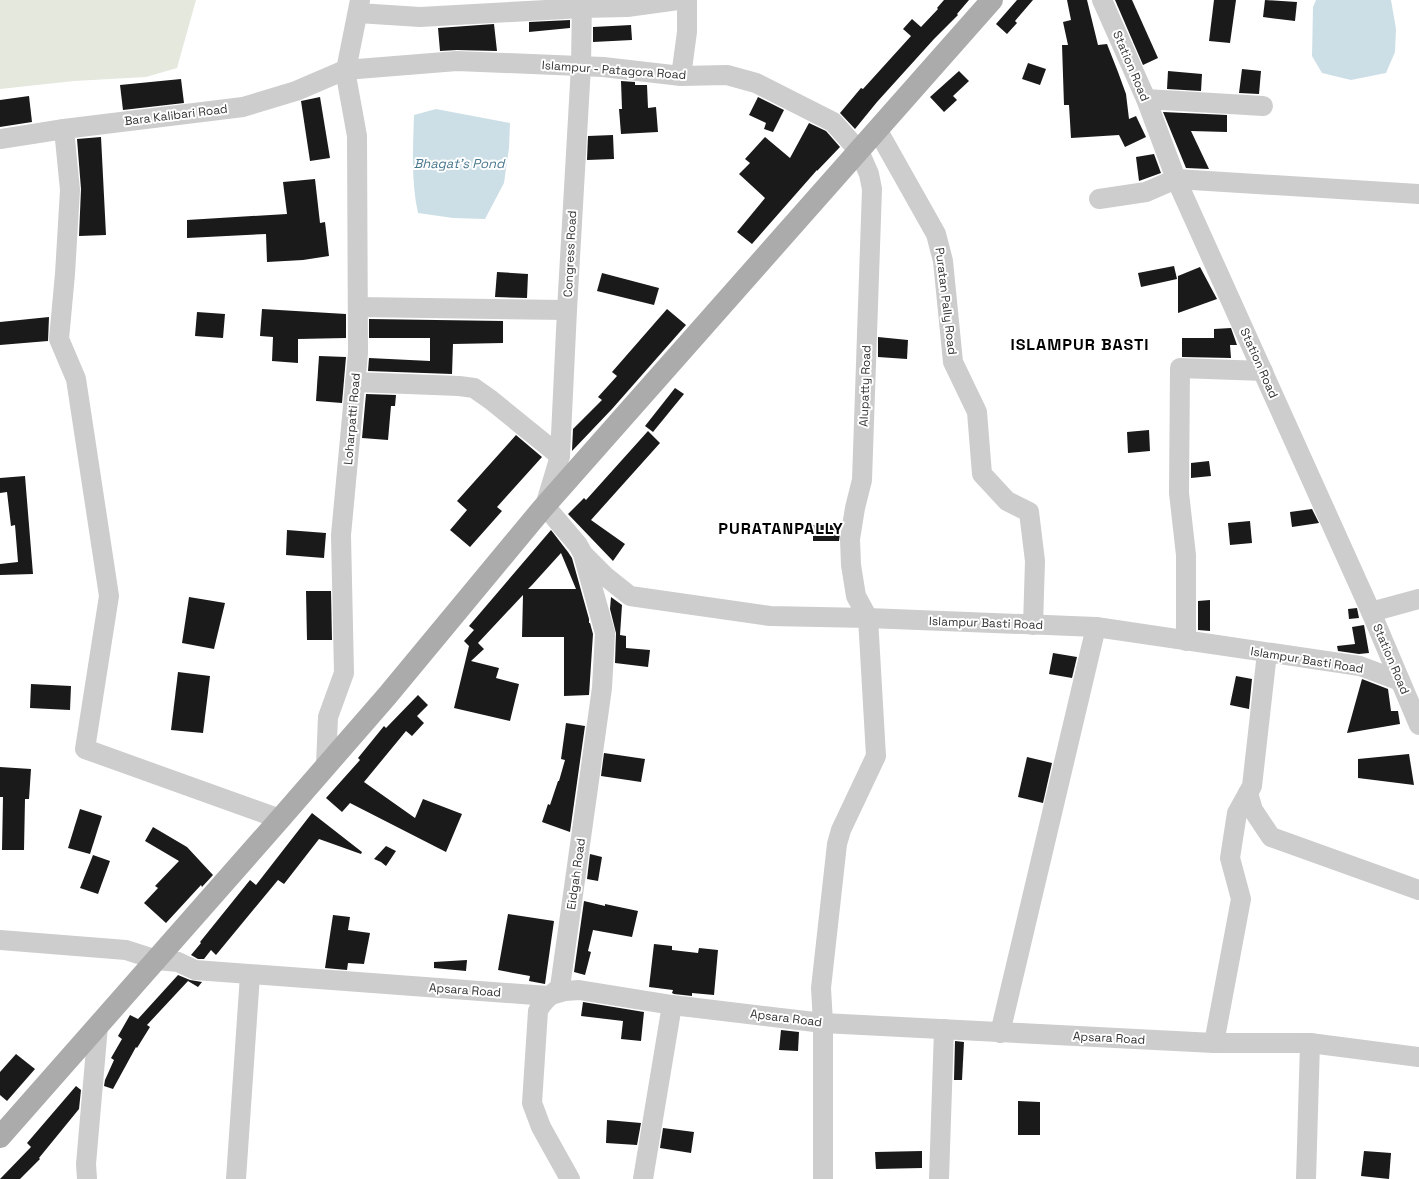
<svg xmlns="http://www.w3.org/2000/svg" width="1419" height="1179" viewBox="0 0 1419 1179" font-family="'Space Grotesk',sans-serif">
<style>
.green{fill:#e4e8dd}
.water{fill:#cddfe6}
.building{fill:#1a1a1a;fill-rule:evenodd}
.lines{fill:none;stroke-linecap:round;stroke-linejoin:round}
.minor{stroke:#cdcdcd;stroke-width:20}
.major{stroke:#ababab;stroke-width:22}
.labels{text-anchor:middle;dominant-baseline:central;stroke-width:4;stroke-linejoin:round;paint-order:stroke}
.street-label{font-size:12px;fill:#333;stroke:#fff}
.water-label{font-size:13px;font-style:italic;fill:#49788d;stroke:#fff}
.district-label{font-size:16px;font-weight:bold;letter-spacing:1px;fill:#000;stroke:#fff}
</style>
<rect width="100%" height="100%" fill="#fff"/>
<polygon class="green" points="0,0 196,0 177,68 146,77 74,81 0,89"/>
<g class="water">
<polygon points="1316,0 1391,0 1396,29 1395,52 1386,73 1351,80 1322,73 1312,56 1313,7"/>
<path d="M436,109L510,123L509,148L504,183L485,219L453,218L418,213C411,181 413,148 414,115Z"/>
</g>
<g class="building">
<polygon points="944,0 969,0 957,14 958,15 934,39 877,102 855,129 840,113 861,88 863,89 911,36 903,29 912,19 921,27 938,9 937,8"/>
<polygon points="1017,0 1033,0 1015,21 1017,23 1007,34 996,24"/>
<polygon points="1067,0 1087,0 1098,45 1107,44 1118,72 1126,94 1129,119 1136,116 1146,137 1125,147 1119,135 1071,138 1069,105 1064,105 1062,45 1068,45 1063,22 1071,20"/>
<polygon points="1115,0 1132,0 1158,58 1143,65"/>
<polygon points="1214,0 1236,0 1230,43 1209,41"/>
<polygon points="1265,0 1297,2 1295,21 1263,17"/>
<polygon points="570,20 570,28 529,32 529,22"/>
<polygon points="494,24 497,51 457,50 440,51 438,28"/>
<polygon points="631,25 632,40 593,42 593,27"/>
<polygon points="1028,63 1046,69 1040,85 1022,79"/>
<polygon points="1242,69 1261,71 1259,94 1239,93"/>
<polygon points="959,71 969,81 953,96 957,100 944,112 930,97"/>
<polygon points="1168,71 1202,74 1201,91 1167,89"/>
<polygon points="181,79 184,103 123,110 120,85"/>
<polygon points="621,81 635,82 635,85 647,85 648,108 656,107 658,132 621,134 619,109 622,109"/>
<polygon points="29,96 32,122 0,127 0,100"/>
<polygon points="320,97 330,158 310,161 301,101"/>
<polygon points="758,97 784,110 773,132 764,129 766,123 749,115"/>
<polygon points="1163,112 1227,115 1227,132 1191,131 1209,169 1186,168"/>
<polygon points="809,123 826,131 840,147 817,171 817,170 752,244 737,232 765,198 739,174 750,163 745,159 765,137 790,158"/>
<polygon points="613,135 614,159 587,160 588,136"/>
<polygon points="101,137 106,235 79,236 81,189 77,139"/>
<polygon points="1154,154 1161,173 1139,181 1136,157"/>
<polygon points="315,179 320,223 325,222 329,256 303,260 267,262 266,234 187,238 187,220 287,214 283,182"/>
<polygon points="1174,266 1177,279 1141,287 1138,273"/>
<polygon points="1200,267 1217,299 1178,313 1178,276"/>
<polygon points="497,272 528,274 527,298 495,297"/>
<polygon points="602,273 659,288 654,305 597,291"/>
<polygon points="262,309 346,314 346,338 298,339 298,363 272,361 273,337 260,336"/>
<polygon points="667,309 686,325 612,409 572,451 573,429 602,400 598,397 617,376 612,372"/>
<polygon points="197,312 225,314 223,338 195,336"/>
<polygon points="49,317 48,341 0,345 0,322"/>
<polygon points="369,319 503,321 503,343 453,344 452,374 368,371 369,358 430,361 430,338 369,338"/>
<polygon points="1231,328 1237,345 1230,345 1231,358 1182,357 1182,338 1214,338 1214,329"/>
<polygon points="878,337 908,340 907,359 878,357"/>
<polygon points="319,356 346,357 342,403 316,401"/>
<polygon points="675,388 684,394 653,432 645,426"/>
<polygon points="366,394 396,395 395,406 391,406 388,440 362,438"/>
<polygon points="1149,430 1150,451 1128,453 1127,432"/>
<polygon points="648,431 660,443 591,520 625,544 613,561 568,514 584,498 586,500"/>
<polygon points="516,435 542,457 497,507 502,511 470,547 450,530 467,510 457,501"/>
<polygon points="1209,461 1211,476 1191,478 1191,463"/>
<polygon points="25,476 33,574 0,575 0,564 18,562 15,525 11,526 7,492 0,493 0,478"/>
<polygon points="1312,509 1319,523 1292,527 1290,512"/>
<polygon points="1250,521 1252,543 1230,545 1228,523"/>
<polygon points="813,525 841,525 839,541 813,541"/>
<polygon points="287,530 326,533 324,558 286,555"/>
<path d="M551,530L568,552L572,558L589,619V623H590L593,634L589,695L564,696V637H522L523,595L478,643L484,649L471,661L499,668L496,678L519,684L510,721L454,708L469,646L464,641L474,630L469,626ZM561,553L576,589H528L532,585Z"/>
<polygon points="306,591 331,591 332,640 307,640"/>
<polygon points="189,597 225,603 214,649 182,643"/>
<polygon points="611,597 622,605 620,635 626,636 626,648 650,650 648,667 615,663 616,633 610,609"/>
<polygon points="1210,600 1210,631 1198,630 1198,601"/>
<polygon points="1357,608 1359,618 1349,619 1348,609"/>
<polygon points="1364,625 1369,653 1359,654 1338,651 1337,646 1355,644 1352,627"/>
<polygon points="1053,653 1077,657 1072,678 1049,674"/>
<polygon points="178,672 210,676 203,733 171,730"/>
<polygon points="1236,676 1252,679 1249,709 1230,705"/>
<polygon points="1362,679 1388,689 1391,711 1398,711 1400,724 1347,733"/>
<polygon points="31,684 71,686 70,710 30,708"/>
<polygon points="418,695 428,705 417,716 424,723 412,736 406,731 364,782 415,818 423,799 462,814 446,852 350,803 342,812 326,798 360,760 358,758 384,726 386,728"/>
<polygon points="566,723 585,726 570,832 542,822 548,804 550,805 558,781 559,781 565,760 561,759"/>
<polygon points="604,753 645,759 641,782 601,776"/>
<polygon points="1409,754 1414,785 1358,778 1358,759"/>
<polygon points="1027,757 1052,763 1043,803 1018,797"/>
<polygon points="0,767 31,769 29,799 25,799 24,850 2,850 3,797 0,797"/>
<polygon points="80,809 102,816 90,854 68,848"/>
<polygon points="312,813 362,852 361,854 319,839 284,884 278,880 216,955 211,950 204,959 198,959 191,955 201,943 200,942 250,880 256,885"/>
<polygon points="153,827 187,847 213,875 202,887 201,885 166,923 144,903 158,888 155,886 179,861 145,841"/>
<polygon points="386,846 396,851 386,866 381,862 374,859"/>
<polygon points="590,854 602,857 598,881 587,879"/>
<polygon points="93,855 110,861 98,894 80,888"/>
<polygon points="584,901 605,906 605,904 638,911 632,937 593,930 588,951 591,952 585,975 574,972"/>
<polygon points="508,914 554,921 545,984 529,981 530,976 498,970"/>
<polygon points="333,915 350,917 348,930 370,933 364,964 348,963 347,970 325,968"/>
<polygon points="654,944 672,946 672,950 698,953 699,948 718,950 714,995 692,993 692,996 674,994 672,993 673,990 649,987"/>
<polygon points="467,960 466,971 434,968 434,962"/>
<polygon points="178,975 190,980 202,982 198,987 188,981 147,1025 150,1027 137,1048 136,1047 113,1089 104,1086 105,1080 114,1060 111,1058 122,1039 118,1036 130,1015 138,1019"/>
<polygon points="583,1002 644,1012 641,1041 621,1039 623,1021 581,1016"/>
<polygon points="781,1030 799,1032 798,1051 779,1050"/>
<polygon points="955,1041 964,1042 962,1080 954,1080"/>
<polygon points="16,1054 35,1069 7,1101 0,1095 0,1072"/>
<polygon points="76,1086 81,1090 79,1109 39,1158 40,1159 20,1179 0,1179 31,1147 27,1143"/>
<polygon points="1018,1101 1040,1102 1040,1135 1018,1135"/>
<polygon points="607,1120 641,1123 637,1145 606,1143"/>
<polygon points="663,1128 694,1132 691,1153 660,1148"/>
<polygon points="922,1151 922,1168 876,1169 875,1152"/>
<polygon points="1364,1151 1391,1153 1389,1179 1361,1176"/>
</g>
<g class="lines">
<g class="minor">
<polyline points="1102,0 1146,99 1176,179 1371,612 1419,725"/>
<polyline points="358,13 420,17 582,8 627,7 678,0"/>
<polyline points="346,70 360,0"/>
<polyline points="681,76 687,32 687,0"/>
<polyline points="1146,99 1263,106"/>
<polyline points="64,129 70,190 65,274 59,339 76,379 109,596 85,749 280,819"/>
<polyline points="878,131 936,234 943,261 953,362 977,412 982,474 1007,501 1029,512 1035,561 1033,625"/>
<polyline points="0,139 64,129 243,107 296,91 345,70 457,61 603,67 681,76 727,75 756,83 833,122 859,151 869,174 872,189 862,480 855,508 850,539 851,565 856,596 868,618 876,756 841,830 837,844 821,988 823,1023 823,1179"/>
<polyline points="1099,199 1146,192 1176,179 1419,194"/>
<polyline points="358,307 567,310"/>
<polyline points="355,382 459,386 474,388 491,400 560,456"/>
<polyline points="585,556 605,576 630,596 770,616 868,618 1096,627 1360,666 1400,681"/>
<polyline points="1371,612 1419,599"/>
<polyline points="1186,641 1186,555 1179,493 1180,368 1263,371"/>
<polyline points="326,765 328,717 344,673 341,535 358,353 357,136 345,70"/>
<polyline points="1248,793 1253,810 1271,837 1419,890"/>
<polyline points="0,940 126,950 157,960 178,962 195,970 548,996 565,991 579,990 672,1005 823,1023 1214,1043 1310,1043 1419,1057"/>
<polyline points="1000,1033 1096,627"/>
<polyline points="1214,1043 1241,899 1230,858 1237,813 1252,786 1267,653"/>
<polyline points="87,1179 86,1164 98,1026"/>
<polyline points="236,1179 250,975"/>
<path d="M570,1179L541,1127L532,1103L538,1011C543,999 552,995 560,987L602,688L605,633L583,554L578,545L545,506L560,456L567,310L581,66L582,0"/>
<polyline points="643,1179 672,1005"/>
<polyline points="939,1179 944,1029"/>
<polyline points="1306,1179 1310,1043"/>
</g>
<polyline class="major" points="0,1137 280,819 387,696 542,509 992,0"/>
</g>
<g class="labels">
<g class="street-label">
<text transform="translate(1131 66) rotate(67)">Station Road</text>
<text transform="translate(614 70) rotate(4)">Islampur - Patagora Road</text>
<text transform="translate(176 115) rotate(-7)">Bara Kalibari Road</text>
<text transform="translate(570 254) rotate(-87)">Congress Road</text>
<text transform="translate(946 301) rotate(83)">Puratan Pally Road</text>
<text transform="translate(1259 363) rotate(66)">Station Road</text>
<text transform="translate(865 386) rotate(-88)">Alupatty Road</text>
<text transform="translate(352 419) rotate(-85)">Loharpatti Road</text>
<text transform="translate(986 623) rotate(2)">Islampur Basti Road</text>
<text transform="translate(1391 659) rotate(67)">Station Road</text>
<text transform="translate(1307 660) rotate(9)">Islampur Basti Road</text>
<text transform="translate(576 874) rotate(-82)">Eidgah Road</text>
<text transform="translate(465 990) rotate(4)">Apsara Road</text>
<text transform="translate(786 1018) rotate(7)">Apsara Road</text>
<text transform="translate(1109 1038) rotate(3)">Apsara Road</text>
</g>
<g class="water-label">
<text x="459" y="163">Bhagat’s Pond</text>
</g>
<g class="district-label">
<text x="1080" y="344">ISLAMPUR BASTI</text>
<text x="781" y="528">PURATANPALLY</text>
</g>
</g>
</svg>
